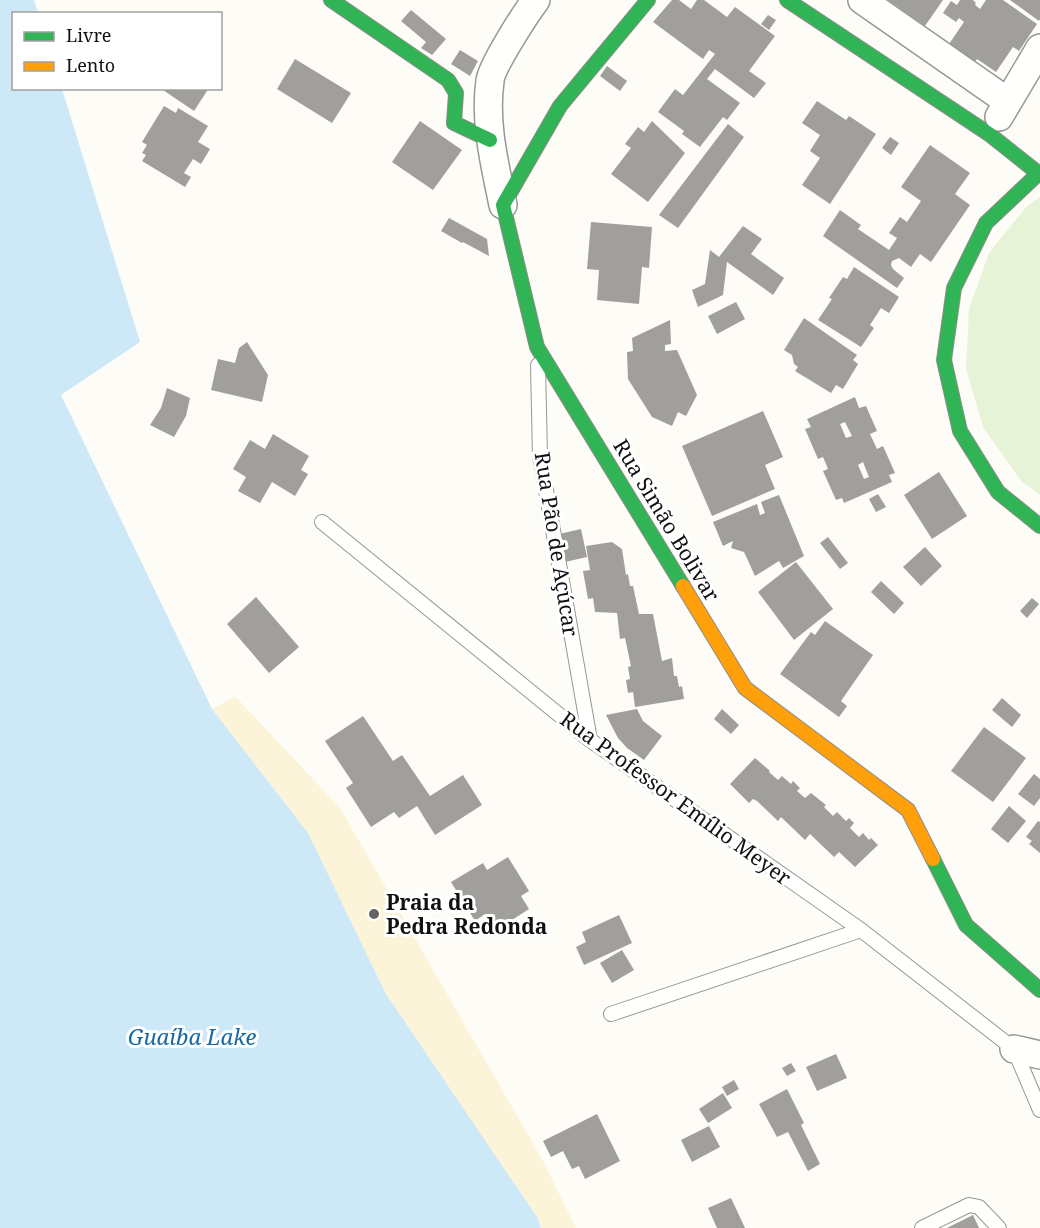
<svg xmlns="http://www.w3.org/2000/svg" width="1040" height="1228" viewBox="0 0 1040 1228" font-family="'Noto Serif',serif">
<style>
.green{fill:#e7f3d7}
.sand{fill:#fcf4d9}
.water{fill:#cde8f7}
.building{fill:#a19f9c;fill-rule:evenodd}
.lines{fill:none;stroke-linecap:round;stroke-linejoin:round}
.lane-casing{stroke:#979795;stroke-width:16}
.street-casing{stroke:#979795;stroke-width:30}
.fast-casing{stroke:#8e8d8b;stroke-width:16}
.slow-casing{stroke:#8e8d8b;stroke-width:16}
.lane{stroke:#fffffe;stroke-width:14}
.street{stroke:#fffffe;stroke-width:27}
.fast{stroke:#30b455;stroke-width:14}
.slow{stroke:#ff9f0a;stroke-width:14}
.poi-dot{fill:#646362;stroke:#fff;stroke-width:2}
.labels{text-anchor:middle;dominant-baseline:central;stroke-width:6;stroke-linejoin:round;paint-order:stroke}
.street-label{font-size:21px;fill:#111;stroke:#fff}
.poi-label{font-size:21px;font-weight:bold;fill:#111;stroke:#fff;text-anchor:start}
.water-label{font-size:22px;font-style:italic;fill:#1768a6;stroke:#fff}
</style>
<rect width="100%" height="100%" fill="#fdfcf7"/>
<polygon class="green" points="1040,197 1040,495 1021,481 983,427 966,369 969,309 989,253 1026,207"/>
<polygon class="sand" points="235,696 340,808 542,1159 576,1228 541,1228 537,1217 386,994 308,833 212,709"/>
<polygon class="water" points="0,0 34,0 38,13 14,14 14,88 62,89 140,342 61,395 212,709 308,833 386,994 537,1217 541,1228 0,1228"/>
<g class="building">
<polygon points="672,0 679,0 691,9 697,0 704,0 727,17 735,7 775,36 749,71 766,83 754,98 715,69 707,79 740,103 727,120 723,117 700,147 682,134 684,131 658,112 675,89 683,95 715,54 709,50 703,59 653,22"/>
<polygon points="888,0 943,0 925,26"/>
<polygon points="960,0 973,0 976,3 975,5 980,9 986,0 1003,0 1037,24 1019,51 1013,47 996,72 977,59 971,68 961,53 949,44 964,22 959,18 956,22 943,13 951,1 957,5"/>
<polygon points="1010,0 1040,0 1040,19 1039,21"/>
<polygon points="411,10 446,39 432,55 421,48 426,42 401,21"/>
<polygon points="768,15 776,20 769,30 761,24"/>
<polygon points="460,50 478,61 470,76 451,64"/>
<polygon points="295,59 351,93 332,123 277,89"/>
<polygon points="607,66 627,81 620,91 600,76"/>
<polygon points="160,88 209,88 194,111"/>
<polygon points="817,101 846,120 849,116 876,134 830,204 802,185 820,158 810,151 820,135 802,123"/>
<polygon points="164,106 176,113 178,108 208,126 198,142 210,149 201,164 193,159 184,173 191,177 185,187 142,161 146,155 142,153 147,145 142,142"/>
<polygon points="420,121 462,150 433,190 392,162"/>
<polygon points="652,121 685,153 648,202 611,174 631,148 625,144 638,127 644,132"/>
<polygon points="728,124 744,137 678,228 659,215"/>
<polygon points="890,137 899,143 891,155 882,148"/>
<polygon points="930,145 970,173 955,194 970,205 931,262 920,254 911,267 899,258 892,261 891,265 893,269 904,278 897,288 823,236 840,210 861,225 858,229 889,250 897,238 889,233 900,217 907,222 921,201 901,187"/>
<polygon points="449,218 487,239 489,256 463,242 462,243 441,231"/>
<polygon points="591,222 652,227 649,268 642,267 639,304 597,300 599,270 587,269"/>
<polygon points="743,226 762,239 751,254 784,278 773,295 727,262 723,295 698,307 692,290 705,284 710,250 719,257"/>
<polygon points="854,267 899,297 889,313 881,308 870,325 874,328 861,347 818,320 832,299 829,298 843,277 847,279"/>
<polygon points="736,302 745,319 717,334 708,316"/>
<polygon points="804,318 857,355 853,360 858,364 843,389 836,385 831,393 795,371 798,367 794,364 792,355 784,350"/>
<polygon points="670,320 671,344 665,345 665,351 677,350 697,395 686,416 678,412 672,426 652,417 628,379 627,352 633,351 632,338"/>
<polygon points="247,342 268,375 262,402 211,390 218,359 235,363 239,348"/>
<polygon points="167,388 190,398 186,416 174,437 150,425 161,408"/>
<path d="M855,397L859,408L866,406L877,431L870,434L877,449L883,446L895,473L889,475L892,482L844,503L842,498L836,500L823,471L828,469L823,457L818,459L805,429L811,427L807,419ZM845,422L852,436L846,438L840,424ZM863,462L869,477L864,479L858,465Z"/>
<polygon points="763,411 783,457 765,465 775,489 712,516 682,446"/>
<polygon points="273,434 309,456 301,470 308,474 295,496 272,482 260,503 238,491 246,477 233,469 250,440 265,449"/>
<polygon points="939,472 967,516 932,539 904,495"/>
<polygon points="878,494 886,507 876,512 869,499"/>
<polygon points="779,495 804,556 783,568 779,561 755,576 744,552 731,548 733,541 723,546 713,522 757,504 760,515 765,513 761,502"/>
<polygon points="581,529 587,557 565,562 559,534"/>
<polygon points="828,537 848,563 840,569 820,543"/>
<polygon points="612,542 622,549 626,575 628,574 630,586 633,586 639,614 653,614 662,661 672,658 674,676 677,676 679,687 682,686 684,699 635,707 633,692 628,693 626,680 630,679 628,667 631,666 625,638 620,639 617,613 595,612 593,598 588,599 583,571 590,570 586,546"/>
<polygon points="925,547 942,566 921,586 903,567"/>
<polygon points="796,562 833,609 794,640 758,592"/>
<polygon points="881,581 904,603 894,614 871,592"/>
<polygon points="256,597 299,647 269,673 227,624"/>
<polygon points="1032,598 1039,604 1027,618 1020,611"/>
<polygon points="825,621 873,655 841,701 847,706 839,717 780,674 811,632 815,635"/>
<polygon points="1002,698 1021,715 1012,727 992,710"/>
<polygon points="637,709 643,721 662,736 644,760 627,748 618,738 606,715"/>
<polygon points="722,709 739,725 731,734 714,719"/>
<polygon points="363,716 393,761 402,755 430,796 463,775 482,805 435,835 417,806 399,818 394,812 371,827 346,788 353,783 325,741"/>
<polygon points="984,727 1026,758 993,802 951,771"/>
<polygon points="755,758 770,771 769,772 778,780 782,776 791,784 793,781 800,788 797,791 805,798 811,793 826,805 824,807 833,816 837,812 846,821 849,818 854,823 850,828 859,837 863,833 869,840 871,838 878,845 855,867 839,852 834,857 810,834 805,840 781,817 778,821 757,801 753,799 749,803 730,784"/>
<polygon points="1034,774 1040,779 1040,798 1034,806 1018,794"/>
<polygon points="1009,806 1026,821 1008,843 991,829"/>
<polygon points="1038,821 1040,822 1040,853 1029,844 1032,841 1026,837"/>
<polygon points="508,857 529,891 521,896 529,909 495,931 485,914 475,921 451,882 483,863 487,870"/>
<polygon points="619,915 632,943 584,965 576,947 586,942 582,932"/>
<polygon points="622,950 634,970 612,983 600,963"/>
<polygon points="836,1054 847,1078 817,1091 806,1067"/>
<polygon points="791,1063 796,1071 787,1076 782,1068"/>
<polygon points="734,1080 739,1089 727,1096 722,1087"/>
<polygon points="787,1089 804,1123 801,1125 820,1164 808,1171 788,1132 777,1137 759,1104"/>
<polygon points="723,1093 732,1108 708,1123 699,1109"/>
<polygon points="597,1114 620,1161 585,1179 579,1166 572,1169 563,1151 551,1157 543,1141"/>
<polygon points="709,1126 720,1147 692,1162 681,1140"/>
<polygon points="731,1198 745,1228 717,1228 708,1208"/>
<polygon points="973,1215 979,1228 947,1228"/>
</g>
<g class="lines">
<defs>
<g id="lane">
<polyline points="538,365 540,456 590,740"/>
<polyline points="322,522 590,740 861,930 1014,1049 1040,1110"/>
<polyline points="611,1014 861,930"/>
<polyline points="922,1228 969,1205 979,1207 999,1228"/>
</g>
<g id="street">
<polyline points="862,0 1007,101"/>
<polyline points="999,117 1040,48"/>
<path d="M503,205C495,165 484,123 490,81C491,67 526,13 536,0"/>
<polyline points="1014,1049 1040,1055"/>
</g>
<g id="fast">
<polyline points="331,0 448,80 456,93 454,123 490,140"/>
<polyline points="648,0 560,106 503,205 537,347 683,586"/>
<polyline points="787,0 989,134 1038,173"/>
<polyline points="1040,172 986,223 954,288 944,360 960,431 998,492 1040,526"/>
<polyline points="933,859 966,925 1040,990"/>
</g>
<polyline id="slow" points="683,586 745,688 908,810 933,859"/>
</defs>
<use href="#lane" class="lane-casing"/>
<use href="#street" class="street-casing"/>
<use href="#fast" class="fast-casing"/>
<use href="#slow" class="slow-casing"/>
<use href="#lane" class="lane"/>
<use href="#street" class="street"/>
<use href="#fast" class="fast"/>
<use href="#slow" class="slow"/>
</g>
<circle class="poi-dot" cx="374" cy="914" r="6"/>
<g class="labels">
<g class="street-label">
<text transform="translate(667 520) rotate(59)">Rua Simão Bolivar</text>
<text transform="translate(557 544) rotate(81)">Rua Pão de Açúcar</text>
<text transform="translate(676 798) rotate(36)">Rua Professor Emílio Meyer</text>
</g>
<g class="poi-label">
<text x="386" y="902">Praia da<tspan x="386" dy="24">Pedra Redonda</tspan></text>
</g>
<g class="water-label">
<text x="192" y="1036">Guaíba Lake</text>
</g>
</g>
<rect x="12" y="12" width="210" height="78" fill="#ffffff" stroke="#a0a0a0" stroke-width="1.5"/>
<rect x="24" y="32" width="30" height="9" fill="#30b455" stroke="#a0a0a0" stroke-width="1.5"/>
<text x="66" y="42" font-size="18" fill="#111111">Livre</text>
<rect x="24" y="62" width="30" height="9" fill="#ff9f0a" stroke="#a0a0a0" stroke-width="1.5"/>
<text x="66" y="72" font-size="18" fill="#111111">Lento</text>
</svg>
